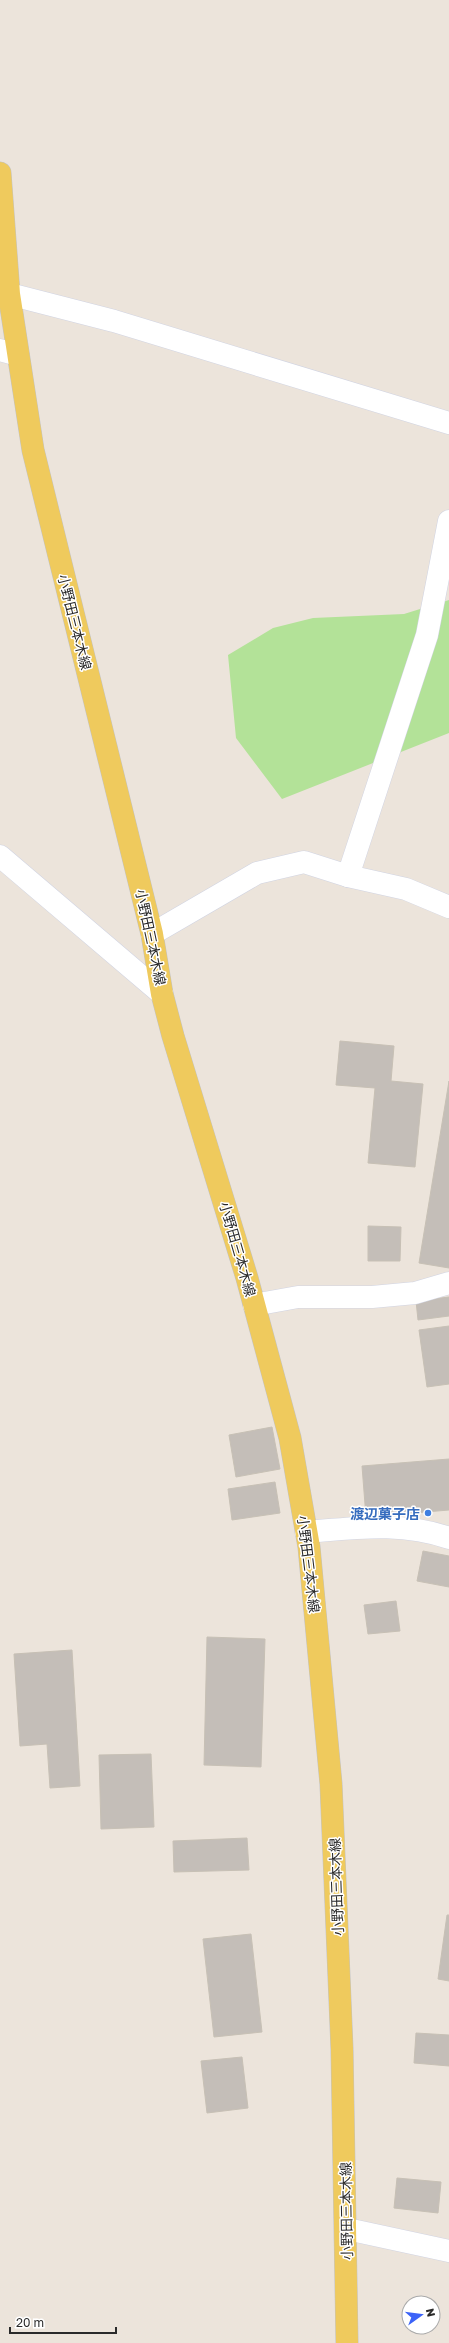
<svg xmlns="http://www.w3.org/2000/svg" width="449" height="2343" viewBox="0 0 449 2343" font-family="'Golos Text','Noto Sans JP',sans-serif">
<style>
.green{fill:#b3e298}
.building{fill:#c4beb8;stroke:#c7c0b5}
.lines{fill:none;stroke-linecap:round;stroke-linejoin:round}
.minor-casing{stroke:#d1d4e2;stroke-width:23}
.major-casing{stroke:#c3c3c3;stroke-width:23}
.minor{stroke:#fff;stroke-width:22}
.major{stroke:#efca5d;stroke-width:22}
.shop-dot{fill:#3f7fe0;stroke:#fff;stroke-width:1.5}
.labels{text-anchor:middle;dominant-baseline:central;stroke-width:3;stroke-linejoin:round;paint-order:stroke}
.street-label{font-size:14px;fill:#2a2a2a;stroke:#fff}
.shop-label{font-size:14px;font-weight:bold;fill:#366cbe;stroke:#fff;text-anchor:end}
</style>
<rect width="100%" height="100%" fill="#ece4db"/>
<polygon class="green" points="449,600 449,733 282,799 236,738 228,655 273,628 313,618 404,614"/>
<g class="building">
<polygon points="340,1041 394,1046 391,1081 423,1084 415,1167 368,1163 375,1088 336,1085"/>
<polygon points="449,1081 449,1268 419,1263"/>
<polygon points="368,1226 401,1227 400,1261 368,1261"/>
<polygon points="449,1297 449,1316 418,1320 416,1301"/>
<polygon points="449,1326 449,1384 427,1387 419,1330"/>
<polygon points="272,1427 280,1469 236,1477 229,1435"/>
<polygon points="449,1459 449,1510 366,1517 362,1466"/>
<polygon points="275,1482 280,1513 232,1520 228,1489"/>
<polygon points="423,1551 449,1556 449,1587 417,1581"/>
<polygon points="396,1601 400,1631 368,1634 364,1605"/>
<polygon points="207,1637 265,1639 261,1767 204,1765"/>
<polygon points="72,1650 80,1786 50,1788 47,1744 20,1746 14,1654"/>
<polygon points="151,1754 154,1827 101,1829 99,1755"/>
<polygon points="247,1838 249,1870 174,1872 173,1841"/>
<polygon points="447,1915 449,1915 449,1981 438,1979"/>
<polygon points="251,1934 262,2032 214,2037 203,1939"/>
<polygon points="416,2033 449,2035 449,2066 414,2063"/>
<polygon points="242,2057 248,2108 207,2113 201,2061"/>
<polygon points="397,2178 441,2182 438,2213 394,2208"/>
</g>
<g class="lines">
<defs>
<g id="minor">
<polyline points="9,294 114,321 449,423"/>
<polyline points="0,350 18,355"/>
<polyline points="0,856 162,994"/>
<polyline points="348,876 427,635 449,521"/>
<polyline points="152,934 257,873 304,862 348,876 406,889 449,907"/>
<polyline points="254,1305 298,1297 372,1297 415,1293 449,1283"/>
<path d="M306,1532C355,1528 402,1521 449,1538"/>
<polyline points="347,2229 449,2251"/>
</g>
<polyline id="major" points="0,173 9,294 33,450 152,934 162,994 173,1036 247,1278 290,1438 309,1547 331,1784 342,2049 347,2343"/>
</defs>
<use href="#minor" class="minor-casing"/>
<use href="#major" class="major-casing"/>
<use href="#minor" class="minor"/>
<use href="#major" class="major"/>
</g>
<circle class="shop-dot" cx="428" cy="1513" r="4"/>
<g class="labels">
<g class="street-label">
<text transform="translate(75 622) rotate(76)">小野田三本木線</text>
<text transform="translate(151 937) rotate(78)">小野田三本木線</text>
<text transform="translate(238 1249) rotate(74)">小野田三本木線</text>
<text transform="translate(309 1564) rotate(83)">小野田三本木線</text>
<text transform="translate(336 1887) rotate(-92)">小野田三本木線</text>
<text transform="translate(346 2211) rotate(-91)">小野田三本木線</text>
</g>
<g class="shop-label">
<text x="420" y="1513">渡辺菓子店</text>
</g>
</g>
<g transform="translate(421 2315) rotate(76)"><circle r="19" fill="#ffffff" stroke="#aaaaaa"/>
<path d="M0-3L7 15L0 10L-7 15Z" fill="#3c63f8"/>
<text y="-6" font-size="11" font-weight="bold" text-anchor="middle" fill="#2a2a2a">N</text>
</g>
<path d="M10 2327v6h106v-6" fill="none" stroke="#2a2a2a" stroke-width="2"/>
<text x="16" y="2327" font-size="12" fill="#2a2a2a" stroke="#ffffff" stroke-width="3" paint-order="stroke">20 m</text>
</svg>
